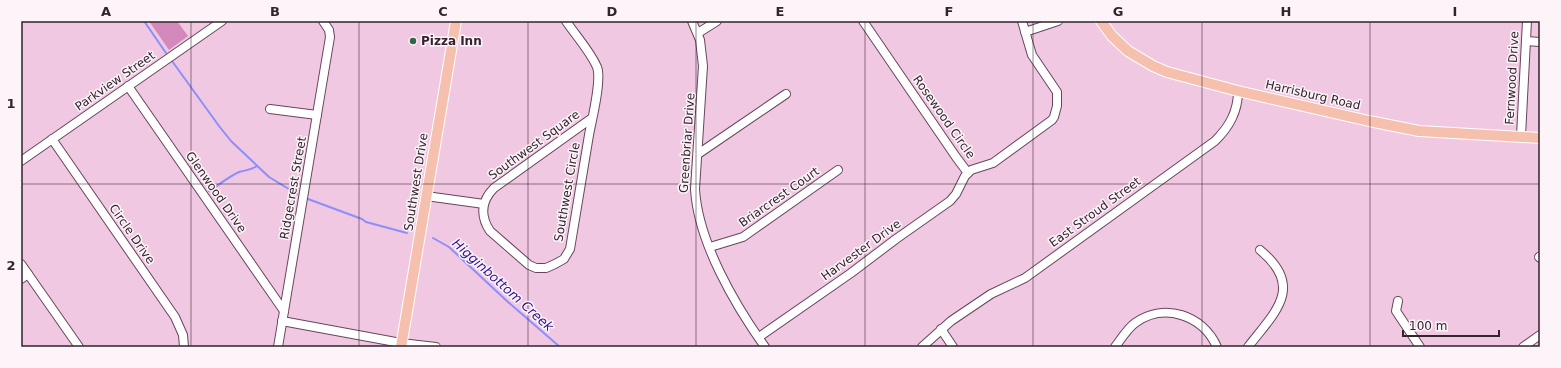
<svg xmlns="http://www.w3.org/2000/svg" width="1561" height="368" viewBox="0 0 1561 368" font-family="'DejaVu Sans',sans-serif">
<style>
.green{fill:#d38abb}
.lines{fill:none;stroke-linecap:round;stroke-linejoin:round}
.stream{stroke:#8b8efb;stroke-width:2}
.minor-casing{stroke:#68455c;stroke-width:10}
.major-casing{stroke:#fff;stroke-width:12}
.minor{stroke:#fff;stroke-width:8}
.major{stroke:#f5c0ad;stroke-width:10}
.grid{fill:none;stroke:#33232d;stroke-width:1;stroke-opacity:0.55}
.poi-dot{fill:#31664c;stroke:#fcf4f9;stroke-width:1.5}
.labels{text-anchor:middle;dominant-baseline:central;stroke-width:3;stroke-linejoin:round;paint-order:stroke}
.poi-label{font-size:12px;font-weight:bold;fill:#33232d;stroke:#fcf4f9;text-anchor:start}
.street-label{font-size:12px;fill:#33232d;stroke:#fcf4f9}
.water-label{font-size:13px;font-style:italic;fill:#301394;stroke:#fcf4f9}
.neatline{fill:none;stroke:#33232d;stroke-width:1.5}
.grid-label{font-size:13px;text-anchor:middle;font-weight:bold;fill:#33232d}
</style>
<rect width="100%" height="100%" fill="#f1c8e2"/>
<polygon class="green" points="149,21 177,21 188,36 169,50"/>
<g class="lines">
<g class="stream">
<polyline points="144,21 166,53"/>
<polyline points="172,61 219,126 231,141 269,177 297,194"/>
<path d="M209,191C219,185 228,177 239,172C246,170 251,170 257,166"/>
<polyline points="308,199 362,219 366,222 407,233"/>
<polyline points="433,238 449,247 508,302 560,347"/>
</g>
<defs>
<g id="minor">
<path d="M566,21C576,36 590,51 597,67C602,80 592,119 589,135L570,249L564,259L555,264L546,268H536L529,265L490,231C480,216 481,201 494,188L592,118"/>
<path d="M692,21L700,40L703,66L695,189C698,242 735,305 765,347"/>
<polyline points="863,21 956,157 968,173"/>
<polyline points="1025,32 1058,21"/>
<polyline points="698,33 717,21"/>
<polyline points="1526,41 1540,42"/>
<polyline points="128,86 284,311"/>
<polyline points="270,109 317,115"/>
<polyline points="1521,136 1527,21"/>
<polyline points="52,139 175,317 183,335 184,347"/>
<polyline points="698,154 786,94"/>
<polyline points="21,161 222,21"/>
<polyline points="426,196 484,204"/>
<polyline points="710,247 743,237 838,170"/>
<polyline points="1539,257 1540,258"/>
<polyline points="21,264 79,347"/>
<polyline points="21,279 28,274"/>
<polyline points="1398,301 1396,311 1420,347"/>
<polyline points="282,321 401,343 436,347"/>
<polyline points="941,329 953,347"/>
<polyline points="759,337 851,273 896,239 950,201 956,194 965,176 971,170 993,163 1052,120 1054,117 1057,106 1057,92 1032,55 1022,21"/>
<polyline points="278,347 330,37 329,30 323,21"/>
<path d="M922,347L951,321L991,294L1025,278L1215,141C1229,127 1238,112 1238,91"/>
<path d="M1115,347C1121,339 1127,329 1135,323C1164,302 1203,315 1217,347"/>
<path d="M1248,347C1275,312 1305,287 1260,250"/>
<polyline points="1523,347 1540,335"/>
</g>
<g id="major">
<polyline points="1101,21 1112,36 1128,51 1153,66 1167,72 1238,91 1369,121 1419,131 1540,138"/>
<polyline points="401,347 456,21"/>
</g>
</defs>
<use href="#minor" class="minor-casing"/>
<use href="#major" class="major-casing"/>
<use href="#minor" class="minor"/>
<use href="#major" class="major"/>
</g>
<path class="grid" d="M191,21V347M359,21V347M528,21V347M696,21V347M865,21V347M1033,21V347M1202,21V347M1370,21V347M21,184H1540"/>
<circle class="poi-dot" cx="413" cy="41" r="4"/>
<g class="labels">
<g class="poi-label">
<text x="421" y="41">Pizza Inn</text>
</g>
<g class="street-label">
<text transform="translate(1512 78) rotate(-87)">Fernwood Drive</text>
<text transform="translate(115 81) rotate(-35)">Parkview Street</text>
<text transform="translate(1313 95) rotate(13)">Harrisburg Road</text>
<text transform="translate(944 117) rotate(55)">Rosewood Circle</text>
<text transform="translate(687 143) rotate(-86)">Greenbriar Drive</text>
<text transform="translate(534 145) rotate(-36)">Southwest Square</text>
<text transform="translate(416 182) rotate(-81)">Southwest Drive</text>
<text transform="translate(293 188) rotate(-80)">Ridgecrest Street</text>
<text transform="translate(216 192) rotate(55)">Glenwood Drive</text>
<text transform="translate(567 192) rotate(-80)">Southwest Circle</text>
<text transform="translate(779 197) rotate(-35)">Briarcrest Court</text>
<text transform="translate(1095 212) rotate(-36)">East Stroud Street</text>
<text transform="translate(132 234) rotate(55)">Circle Drive</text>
<text transform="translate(861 250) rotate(-36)">Harvester Drive</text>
</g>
<g class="water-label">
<text transform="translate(503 285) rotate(42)">Higginbottom Creek</text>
</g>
</g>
<rect width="1561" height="368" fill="none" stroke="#fcf4f9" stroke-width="44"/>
<path d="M1403 330v6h96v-6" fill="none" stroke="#33232d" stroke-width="2"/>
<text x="1409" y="330" font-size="12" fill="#33232d" stroke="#fcf4f9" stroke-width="3" paint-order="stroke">100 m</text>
<rect x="22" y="22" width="1517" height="324" class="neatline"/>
<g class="grid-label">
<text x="106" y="16">A</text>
<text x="275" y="16">B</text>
<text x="443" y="16">C</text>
<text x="612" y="16">D</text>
<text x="780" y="16">E</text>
<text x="949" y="16">F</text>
<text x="1118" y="16">G</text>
<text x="1286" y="16">H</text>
<text x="1455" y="16">I</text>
<text x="11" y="108">1</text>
<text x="11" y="270">2</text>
</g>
</svg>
